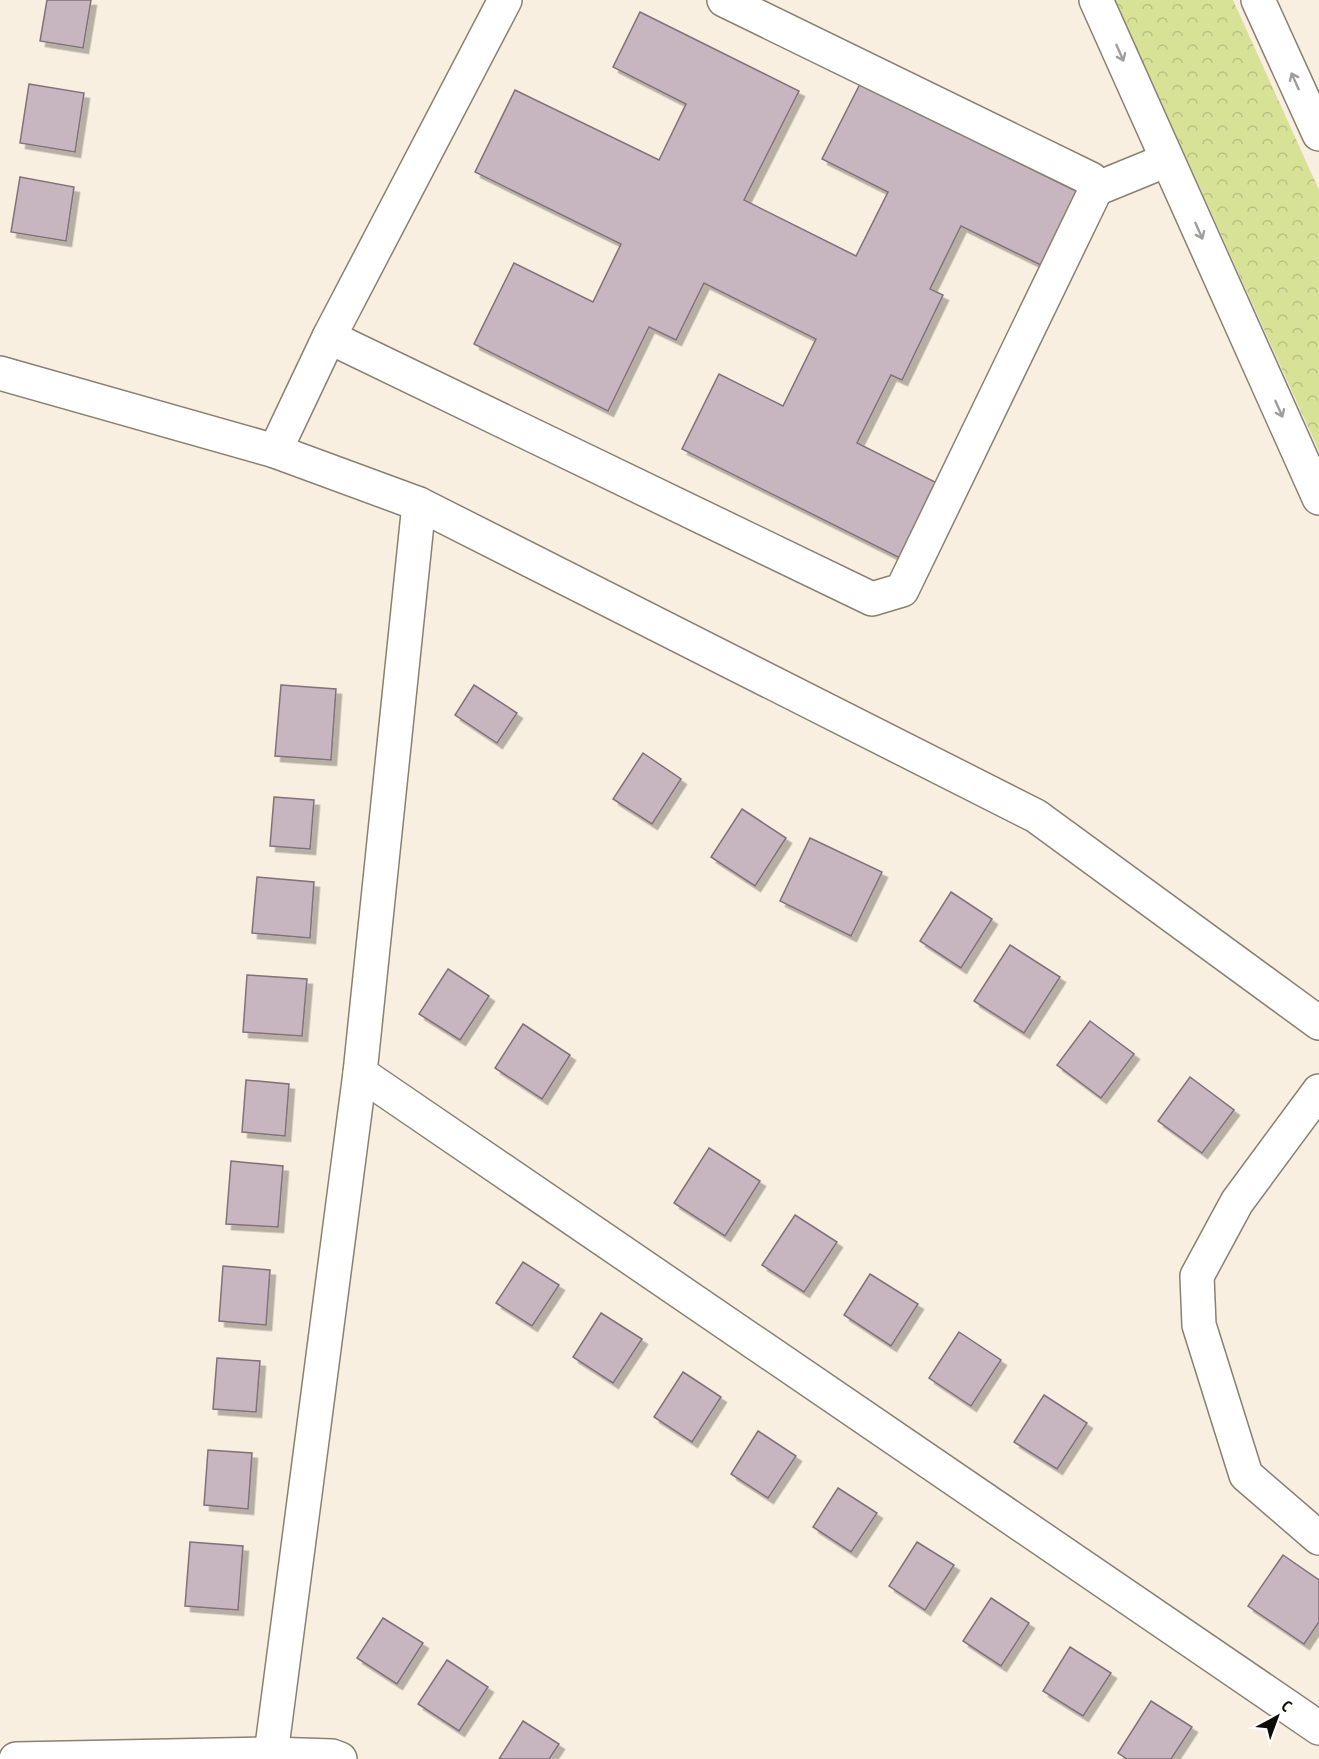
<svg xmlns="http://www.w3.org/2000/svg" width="1319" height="1759" viewBox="0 0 1319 1759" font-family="'PT Sans Narrow',sans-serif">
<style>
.park{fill:url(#park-crowns)}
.building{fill:#c7b6bf;stroke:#81717a;stroke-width:1.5;filter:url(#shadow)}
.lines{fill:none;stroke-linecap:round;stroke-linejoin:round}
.minor-casing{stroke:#898072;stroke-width:36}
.minor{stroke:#fff;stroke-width:33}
.oneway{stroke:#9f9e9c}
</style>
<defs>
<pattern id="park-crowns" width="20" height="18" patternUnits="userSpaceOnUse" patternTransform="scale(1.5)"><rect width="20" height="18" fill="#d8e297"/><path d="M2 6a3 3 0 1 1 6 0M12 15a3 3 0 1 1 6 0" fill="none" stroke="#b8c181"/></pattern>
<filter id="shadow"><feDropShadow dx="5.5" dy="5.5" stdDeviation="0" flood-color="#0004"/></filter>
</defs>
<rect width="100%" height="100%" fill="#f9efe0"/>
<polygon class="park" points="1115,0 1233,0 1319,190 1319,451"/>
<g class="building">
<polygon points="47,0 91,0 83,48 40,41"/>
<polygon points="640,12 799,91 744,200 856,256 888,192 822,159 860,84 1082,194 1045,267 961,226 930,289 943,295 902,380 891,375 857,443 939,484 902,559 682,449 719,374 783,406 816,339 704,283 676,340 649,327 608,411 474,344 514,263 593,302 621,244 475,172 515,90 659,160 686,104 613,67"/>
<polygon points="29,84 84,93 75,152 20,143"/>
<polygon points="20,177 74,187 66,241 11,232"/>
<polygon points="281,685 336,689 331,760 275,756"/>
<polygon points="474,685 517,713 497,743 455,715"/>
<polygon points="643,753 681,779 652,824 613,799"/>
<polygon points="274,797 314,800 310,849 270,846"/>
<polygon points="742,809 786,838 755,886 711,857"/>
<polygon points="810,838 882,872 851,936 780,901"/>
<polygon points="257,877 314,882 310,938 252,933"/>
<polygon points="951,892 992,919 961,968 920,941"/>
<polygon points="1010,945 1060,977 1024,1033 974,1001"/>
<polygon points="448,969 489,996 460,1040 419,1014"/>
<polygon points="247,975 307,979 302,1036 243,1032"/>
<polygon points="1090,1021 1134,1054 1101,1098 1057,1065"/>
<polygon points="523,1024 570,1055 542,1099 495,1068"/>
<polygon points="1190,1077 1234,1110 1202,1153 1158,1121"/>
<polygon points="246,1080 289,1084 285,1136 242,1132"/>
<polygon points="709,1148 760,1181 725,1236 674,1203"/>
<polygon points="231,1161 283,1166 278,1227 226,1224"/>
<polygon points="795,1215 837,1242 804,1292 762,1265"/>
<polygon points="523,1262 559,1285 532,1326 496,1303"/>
<polygon points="223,1266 270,1270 266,1325 219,1321"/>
<polygon points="870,1274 918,1304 891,1346 844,1315"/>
<polygon points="601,1313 642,1339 613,1383 573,1357"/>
<polygon points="959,1332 1001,1360 971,1406 929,1378"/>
<polygon points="217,1358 260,1361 256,1412 213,1409"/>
<polygon points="683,1372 721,1397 692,1442 654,1417"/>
<polygon points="1044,1395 1087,1423 1057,1469 1014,1442"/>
<polygon points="758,1431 796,1456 768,1498 731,1474"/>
<polygon points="208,1450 252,1453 248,1509 204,1505"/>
<polygon points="838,1488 877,1513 851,1552 813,1527"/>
<polygon points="190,1542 243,1546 238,1610 185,1606"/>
<polygon points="917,1542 954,1565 925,1610 889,1586"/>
<polygon points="1283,1555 1319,1580 1319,1622 1304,1644 1248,1606"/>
<polygon points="991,1598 1029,1623 1001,1666 963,1641"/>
<polygon points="383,1618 423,1643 397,1684 357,1658"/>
<polygon points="1070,1647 1111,1673 1083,1716 1043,1691"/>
<polygon points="447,1660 488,1687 459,1731 418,1704"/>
<polygon points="1151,1701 1192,1727 1171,1759 1127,1759 1118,1753"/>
<polygon points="523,1721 559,1744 549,1759 499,1759"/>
</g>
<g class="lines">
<defs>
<g id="minor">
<polyline points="505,0 329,337 872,599 902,590 1096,189 1167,160"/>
<polyline points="724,0 1091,179 1096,189"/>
<polyline points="1096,0 1319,498"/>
<polyline points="1258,0 1319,134"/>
<polyline points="0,373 275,451 419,504 1036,816 1319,1023"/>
<polyline points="275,451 329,337"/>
<polyline points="360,1073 1319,1728"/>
<polyline points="1319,1091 1237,1202 1197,1276 1199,1325 1246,1475 1319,1538"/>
<polyline points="271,1754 360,1073 419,504"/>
<polyline points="16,1759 271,1754 332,1756 340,1759"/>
</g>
</defs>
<use href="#minor" class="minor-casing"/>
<use href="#minor" class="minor"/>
</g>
<defs><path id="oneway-shaft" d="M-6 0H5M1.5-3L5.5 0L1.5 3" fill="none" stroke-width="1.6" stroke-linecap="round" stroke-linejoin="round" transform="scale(1.5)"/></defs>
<g class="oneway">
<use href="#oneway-shaft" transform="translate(1120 53) rotate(66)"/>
<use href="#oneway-shaft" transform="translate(1295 81) rotate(-114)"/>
<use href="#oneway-shaft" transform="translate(1199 231) rotate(66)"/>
<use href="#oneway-shaft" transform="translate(1279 409) rotate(66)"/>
</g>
<g transform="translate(1277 1717) rotate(41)" stroke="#fefefe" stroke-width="4.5" paint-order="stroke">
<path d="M0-4.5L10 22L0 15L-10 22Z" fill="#100d08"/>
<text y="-9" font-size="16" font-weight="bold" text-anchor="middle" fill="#100d08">С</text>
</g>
</svg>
